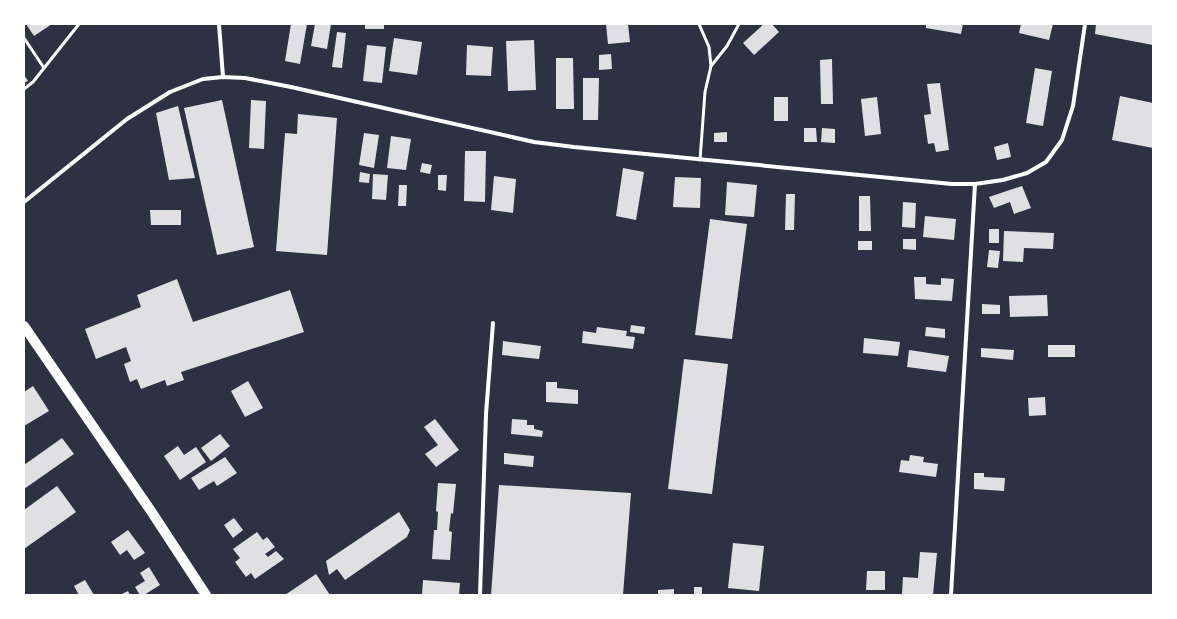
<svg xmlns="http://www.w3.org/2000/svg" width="1177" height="619" viewBox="0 0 1177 619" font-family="'Source Sans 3',sans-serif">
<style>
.building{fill:#e0e0e3}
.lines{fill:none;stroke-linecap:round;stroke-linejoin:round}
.service{stroke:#fff;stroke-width:3}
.minor{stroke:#fff;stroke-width:4}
.primary{stroke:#fff;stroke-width:10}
</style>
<rect width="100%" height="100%" fill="#2d3142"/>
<g class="building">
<polygon points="26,24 52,24 34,36"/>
<polygon points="291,24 307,24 300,64 285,61"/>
<polygon points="315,24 331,24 327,49 311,46"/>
<rect x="365" y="24" width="19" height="5"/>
<polygon points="606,24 628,24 630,42 608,44"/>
<polygon points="764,24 772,24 779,32 754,55 743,43"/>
<polygon points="926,24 963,24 961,34 926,28"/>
<polygon points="1021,24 1053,24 1049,40 1019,33"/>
<polygon points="1096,24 1153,24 1153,45 1095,34"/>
<polygon points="337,32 346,33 342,68 332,67"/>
<polygon points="394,38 422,42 417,75 389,71"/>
<polygon points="534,40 536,90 508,91 506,41"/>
<polygon points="367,45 386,47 382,83 363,81"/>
<polygon points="467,45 493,47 491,76 466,75"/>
<polygon points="611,54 612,69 599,70 599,55"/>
<polygon points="556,58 573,58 574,109 556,109"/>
<polygon points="832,59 833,104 821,104 820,60"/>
<polygon points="1035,68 1052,71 1043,126 1026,123"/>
<polygon points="24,75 28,81 24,83"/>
<polygon points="583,78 599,78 598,120 583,120"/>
<polygon points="940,83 949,150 936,152 934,143 928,144 924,115 931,114 927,84"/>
<polygon points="1120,96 1153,103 1153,148 1112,140"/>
<rect x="774" y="97" width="14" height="24"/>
<polygon points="877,97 881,134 865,136 861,99"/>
<polygon points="222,100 254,247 217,255 184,108"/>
<polygon points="251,100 266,101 264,149 249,148"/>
<polygon points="178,106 195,178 169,180 156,113"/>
<polygon points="298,114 337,118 327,255 276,251 285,133 297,134"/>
<polygon points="804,128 816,128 817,142 804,142"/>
<polygon points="822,128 835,129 835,143 821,142"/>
<polygon points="727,132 727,142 714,142 714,133"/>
<polygon points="364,133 379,135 374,168 359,165"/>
<polygon points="391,136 411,139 406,170 387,168"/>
<polygon points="1008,143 1011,157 997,160 994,147"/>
<polygon points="465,151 486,151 485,202 464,201"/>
<polygon points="422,163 432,165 430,174 420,172"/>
<polygon points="623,168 644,172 636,220 616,216"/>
<polygon points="360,172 370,174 369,183 359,182"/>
<polygon points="373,174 388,175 386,200 372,199"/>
<polygon points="438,175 447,175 446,191 438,190"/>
<polygon points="494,176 516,179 513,213 491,210"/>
<polygon points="675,177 701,178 700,208 673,207"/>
<polygon points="727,182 757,185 754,217 725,215"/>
<polygon points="399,185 407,185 406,206 398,206"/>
<polygon points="1022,186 1031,208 1014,214 1010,202 994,208 989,197"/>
<polygon points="786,194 795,194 794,230 785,230"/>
<polygon points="859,196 870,196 871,231 859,231"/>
<polygon points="903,202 916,203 915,228 902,227"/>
<polygon points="150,210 181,210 181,225 151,225"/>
<polygon points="925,216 956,219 954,240 923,237"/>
<polygon points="710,219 747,224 732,339 695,335"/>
<rect x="989" y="229" width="10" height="14"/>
<polygon points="1004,231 1054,233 1053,249 1024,248 1023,262 1003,261"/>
<polygon points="903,239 916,239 916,250 903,249"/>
<rect x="858" y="241" width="14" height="9"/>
<polygon points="989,250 1000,251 998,268 987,267"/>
<polygon points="914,277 926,277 926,284 941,285 941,278 954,279 952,301 915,299"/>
<polygon points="177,279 193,322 290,290 304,332 181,372 184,380 167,386 165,380 141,389 137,379 130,382 124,364 131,361 126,347 96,359 85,329 141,307 137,295"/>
<polygon points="1047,295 1048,316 1010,317 1009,296"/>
<polygon points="982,304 1000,305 1000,314 982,314"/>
<polygon points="631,325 645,327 644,334 630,332"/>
<polygon points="597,327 627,331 626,336 635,337 633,349 582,343 583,331 596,333"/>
<polygon points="926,327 945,329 945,338 925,336"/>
<polygon points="864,338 900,342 898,356 863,353"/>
<polygon points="503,341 541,346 539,359 502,355"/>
<rect x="1048" y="345" width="27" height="12"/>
<polygon points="981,348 1014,350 1013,360 981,357"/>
<polygon points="909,350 949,356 946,372 907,367"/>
<polygon points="684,359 728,364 712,494 668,489"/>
<polygon points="248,381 263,408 245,417 231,391"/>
<polygon points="546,382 557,382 557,388 578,390 578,404 546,402"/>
<polygon points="33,386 49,411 24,426 24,392"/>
<polygon points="1045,397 1046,415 1029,416 1028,398"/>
<polygon points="435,419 459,450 436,467 425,454 438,445 424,427"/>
<polygon points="512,419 527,420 527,425 534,425 534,429 543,431 542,437 511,434"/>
<polygon points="220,434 230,446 211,461 201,448"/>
<polygon points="62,438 74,454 24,489 24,465"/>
<polygon points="178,446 184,455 196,447 206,462 180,480 164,456"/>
<polygon points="504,453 534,456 533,467 504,464"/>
<polygon points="910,455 924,457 923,462 938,464 936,477 899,472 901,460 909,461"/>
<polygon points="225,457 237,473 217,486 214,481 199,490 191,478"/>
<polygon points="974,473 984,473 984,477 1005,478 1004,491 974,489"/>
<polygon points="438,483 456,484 453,514 451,513 449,531 452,532 450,560 432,559 434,530 437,530 438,512 436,511"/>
<polygon points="499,485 631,493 623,595 491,595"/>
<polygon points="57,486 76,512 24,549 24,510"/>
<polygon points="399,512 410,530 407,537 345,580 337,569 329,575 326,561"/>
<polygon points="234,518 243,530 233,538 224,525"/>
<polygon points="128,530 145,553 134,560 127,550 120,555 111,542"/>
<polygon points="257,532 263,540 267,537 275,547 265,554 268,557 276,551 284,559 255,579 251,573 246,577 235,562 240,558 233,549"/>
<polygon points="733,543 764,546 759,591 728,588"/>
<polygon points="920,552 937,553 933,595 902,594 903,577 918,578"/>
<polygon points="149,567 160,585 144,595 140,595 135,587 145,581 140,573"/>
<polygon points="867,571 885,571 885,590 866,590"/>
<polygon points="316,574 330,595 285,595"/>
<polygon points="85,580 94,595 79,595 74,586"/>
<polygon points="423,580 460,583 459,595 422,595"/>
<rect x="694" y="587" width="8" height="8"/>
<polygon points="674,589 674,595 658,595 658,590"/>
<polygon points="128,591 130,595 120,595"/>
</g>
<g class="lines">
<g class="service">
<polyline points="699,24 709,47 711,66"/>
<polyline points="24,38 44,68"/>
<polyline points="24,89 33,82 79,24"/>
<polyline points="700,160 705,92 711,66 727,46 739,24"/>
</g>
<g class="minor">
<polyline points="219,24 223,77"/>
<polyline points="24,202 127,119 170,92 203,79 223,77 245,78 291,87 534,142 574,147 952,184 975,184 1003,180 1027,173 1046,162 1062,140 1073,106 1085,24"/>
<polyline points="480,595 486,414 493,323"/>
<polyline points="951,595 975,184"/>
</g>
<polyline class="primary" points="24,326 151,511 206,595"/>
</g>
<rect width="1177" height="619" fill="none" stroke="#ffffff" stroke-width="50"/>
</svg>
